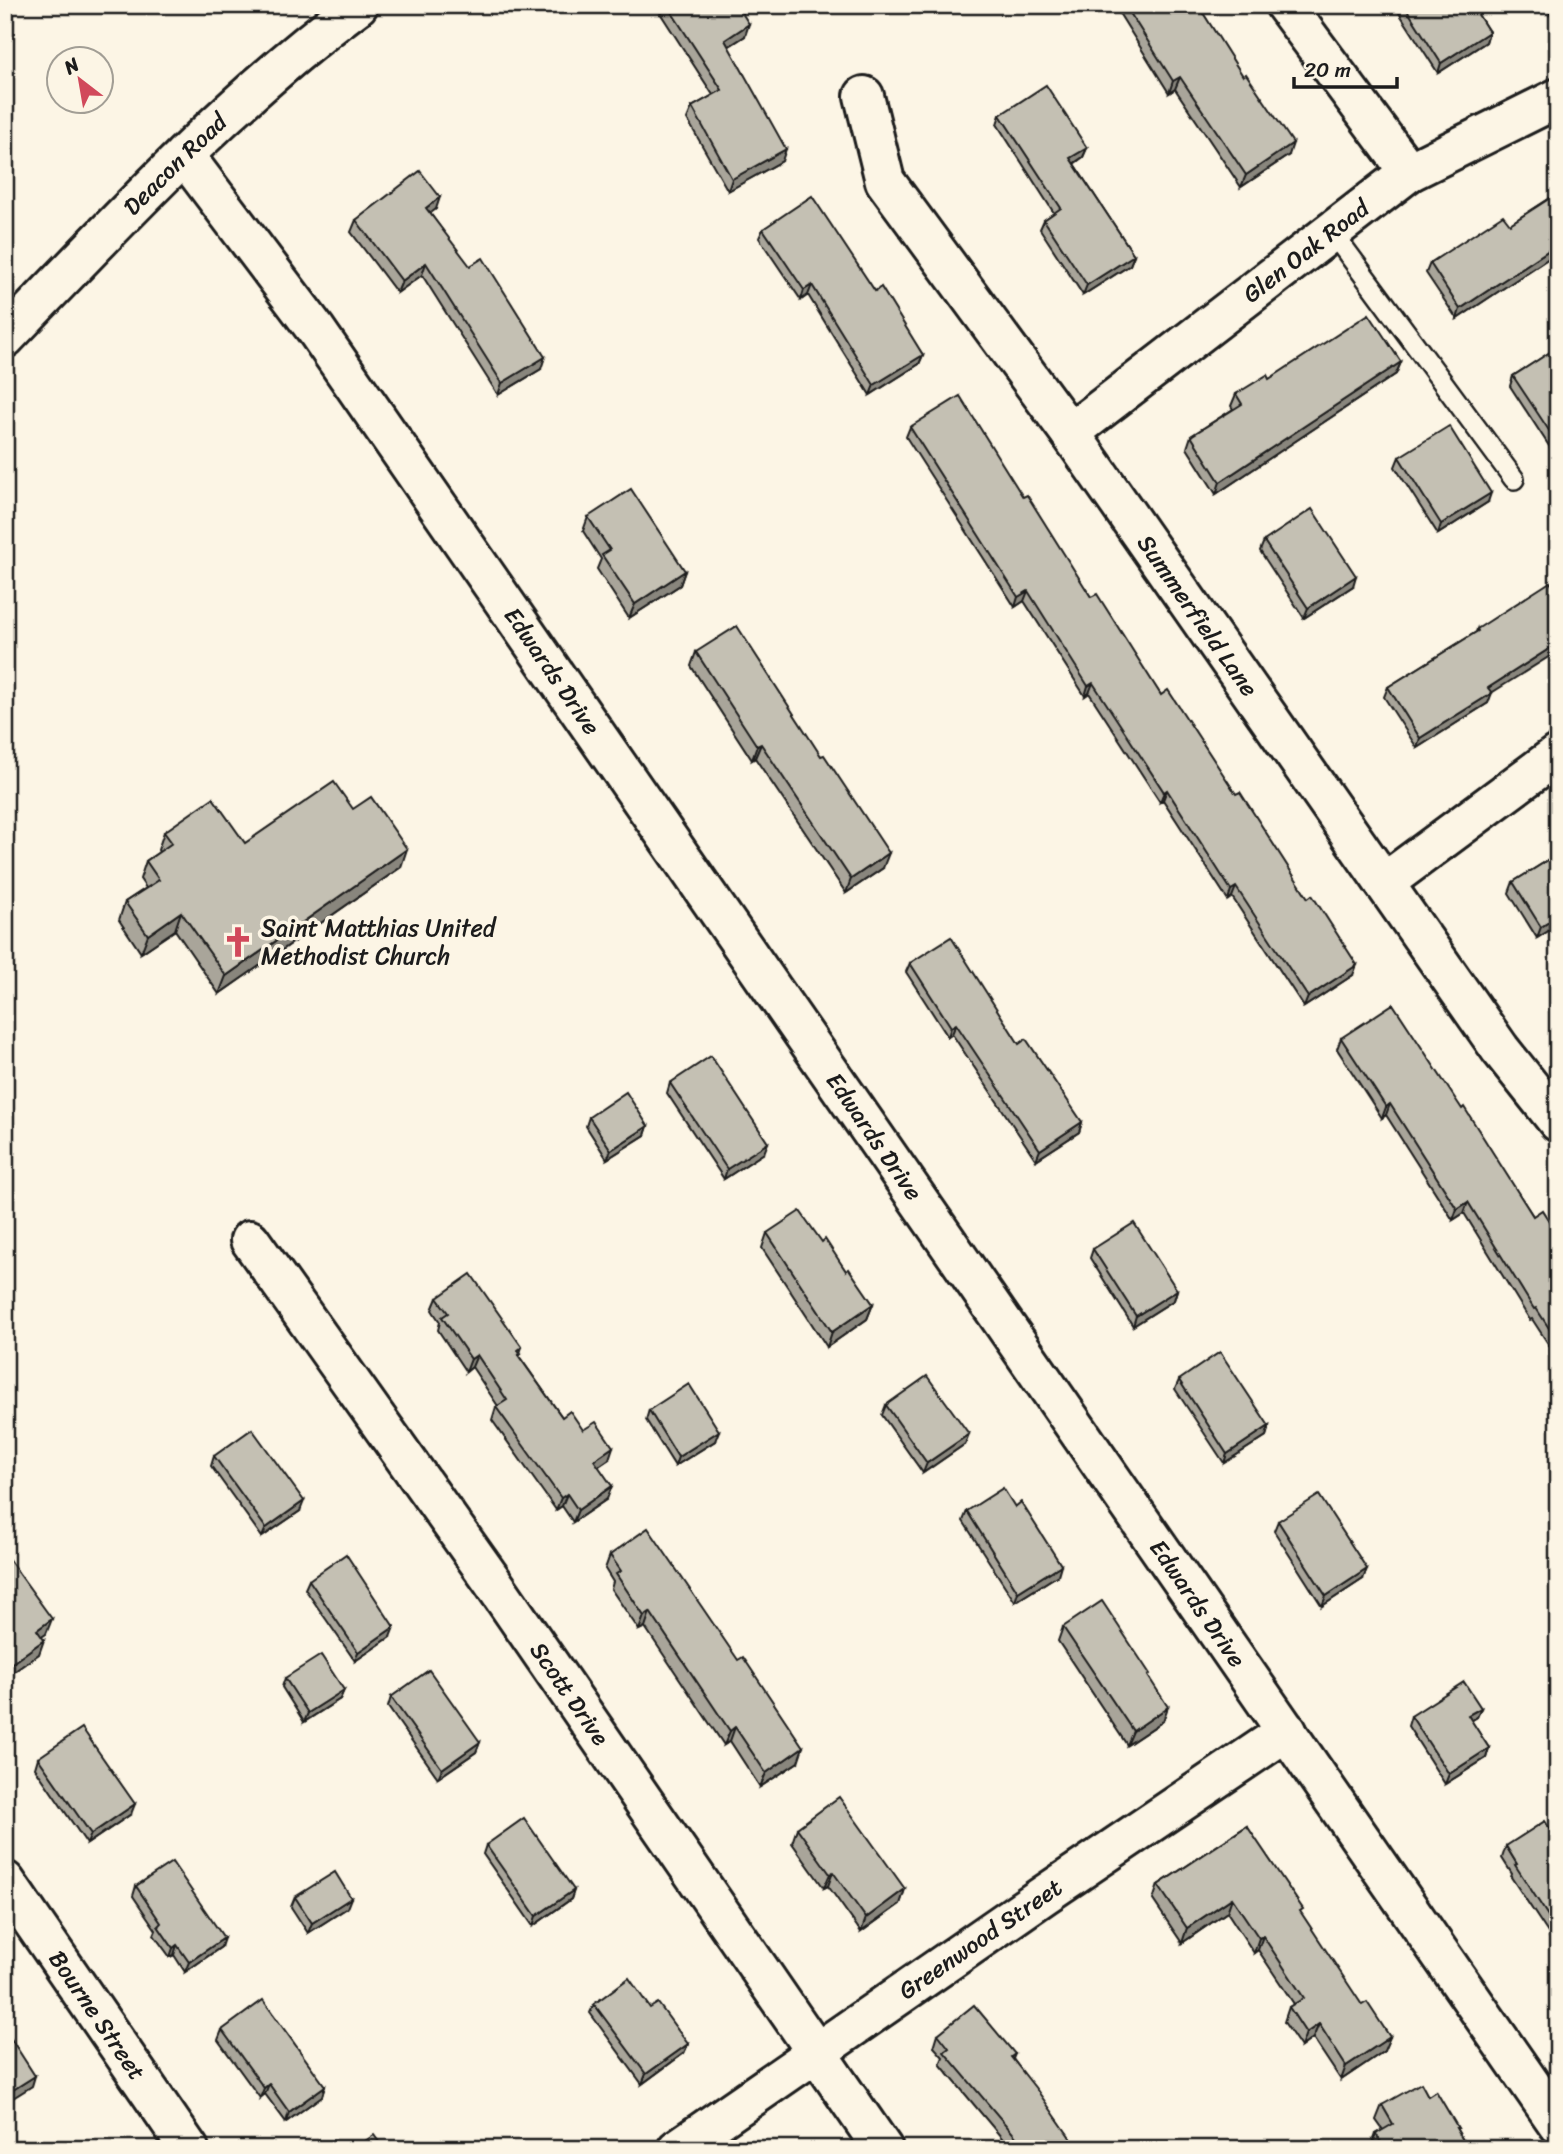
<svg xmlns="http://www.w3.org/2000/svg" width="1563" height="2154" viewBox="0 0 1563 2154" font-family="Sriracha,sans-serif">
<style>
.lines{fill:none;stroke-linecap:round;stroke-linejoin:round}
.lane-casing{stroke:#1c1c1c;stroke-width:24}
.street-casing{stroke:#1c1c1c;stroke-width:44}
.secondary-casing{stroke:#1c1c1c;stroke-width:44}
.lane{stroke:#fcf5e5;stroke-width:19}
.street{stroke:#fcf5e5;stroke-width:38}
.secondary{stroke:#fcf5e5;stroke-width:38}
.wall{fill:#a9a59a;stroke:#1c1c1c;stroke-width:2}
.shaded-wall{fill:#89867d;stroke:#1c1c1c;stroke-width:2}
.building{fill:#c4c0b3;stroke:#1c1c1c;stroke-width:2}
.labels{text-anchor:middle;dominant-baseline:central;stroke-width:7;stroke-linejoin:round;paint-order:stroke}
.street-label{font-size:24px;fill:#1c1c1c;stroke:#fcf5e5}
.poi-label{font-size:24px;fill:#1c1c1c;stroke:#fcf5e5;text-anchor:start}
</style>
<rect width="100%" height="100%" fill="#fcf5e5"/>
<filter id="ink" filterUnits="userSpaceOnUse"><feTurbulence type="fractalNoise" baseFrequency=".0143" numOctaves="2"/><feDisplacementMap in="SourceGraphic" scale="14" xChannelSelector="R" yChannelSelector="G"/><feConvolveMatrix kernelMatrix="1 2 1 2 8 2 1 2 1" color-interpolation-filters="sRGB"/></filter>
<g filter="url(#ink)">
<g class="lines">
<defs>
<polyline id="lane" points="1332,232 1514,479"/>
<g id="street">
<polyline points="1285,5 1409,172"/>
<path id="s1" d="M864,96L885,181L1070,433L1500,1049L1558,1122"/>
<path id="s2" d="M184,155L316,330L1558,2124"/>
<path id="s3" d="M1070,433L1409,172L1558,98"/>
<polyline points="1384,883 1558,754"/>
<path id="s4" d="M250,1240L490,1578L883,2149"/>
<path id="s5" d="M5,1881L189,2149"/>
<path id="s6" d="M677,2149L1044,1895L1287,1731"/>
</g>
<g id="secondary">
<path id="s7" d="M5,338C117,222 227,102 358,5"/>
</g>
</defs>
<use href="#lane" class="lane-casing"/>
<use href="#street" class="street-casing"/>
<use href="#secondary" class="secondary-casing"/>
<use href="#lane" class="lane"/>
<use href="#street" class="street"/>
<use href="#secondary" class="secondary"/>
</g>
<g class="wall">
<polygon points="655,5 737,5 745,36 728,47 782,161 728,191 687,119 692,107 713,95"/>
<polygon points="1114,5 1198,5 1289,155 1241,187 1175,89 1169,93"/>
<polygon points="1394,5 1472,5 1489,32 1486,42 1438,73"/>
<polygon points="1547,5 1558,5 1558,13 1550,15"/>
<polygon points="1000,115 1087,148 1083,157 1074,164 1134,255 1130,265 1083,295 1040,229 1044,220 1054,213 997,124"/>
<polygon points="1558,193 1558,252 1457,319 1426,273 1430,263 1510,224"/>
<polygon points="436,209 430,213 541,369 498,395 422,275 397,293 351,232 356,220"/>
<polygon points="763,229 875,291 923,355 919,364 870,395 808,295 801,300 759,238"/>
<polygon points="1558,347 1558,453 1555,455 1510,386 1513,376"/>
<polygon points="1401,362 1396,374 1216,494 1187,448 1191,436 1233,409 1231,406 1236,394 1269,379"/>
<polygon points="910,427 1023,497 1091,597 1161,695 1353,975 1304,1007 1232,897 1228,900 1163,800 1160,802 1089,693 1085,696 1024,601 1015,607 906,437"/>
<polygon points="1399,457 1488,502 1438,534 1395,467"/>
<polygon points="588,517 685,571 680,585 629,618 597,569 601,559 583,531"/>
<polygon points="1264,541 1353,586 1304,618 1260,551"/>
<polygon points="1477,629 1491,693 1488,703 1417,748 1384,697 1388,687 1476,632"/>
<polygon points="696,652 883,868 846,893 755,758 752,760 691,666"/>
<polygon points="353,809 401,867 219,994 175,930 141,953 119,920 125,902 146,888 140,879 146,861 159,852 158,850 164,832 245,843"/>
<polygon points="1558,841 1558,925 1537,938 1509,893 1513,882 1556,855 1554,852"/>
<polygon points="910,963 1082,1122 1079,1132 1036,1160 952,1034 948,1037 906,972"/>
<polygon points="1341,1038 1462,1109 1533,1216 1558,1235 1558,1359 1532,1319 1530,1320 1464,1213 1453,1220 1386,1115 1382,1118 1337,1049"/>
<polygon points="670,1083 764,1153 724,1179 667,1093"/>
<polygon points="589,1117 648,1126 645,1135 607,1159 586,1126"/>
<polygon points="767,1233 822,1242 873,1304 867,1319 827,1347 762,1248"/>
<polygon points="1093,1249 1177,1290 1174,1300 1133,1326 1090,1258"/>
<polygon points="437,1298 522,1347 519,1356 562,1417 583,1430 609,1459 598,1466 607,1499 573,1522 562,1506 556,1510 492,1420 496,1407 498,1406 472,1367 466,1372 438,1330 440,1322 432,1310"/>
<polygon points="1179,1380 1269,1426 1266,1436 1224,1463 1175,1389"/>
<polygon points="886,1405 965,1444 923,1473 882,1415"/>
<polygon points="649,1410 715,1441 675,1466 646,1420"/>
<polygon points="214,1456 300,1511 262,1537 211,1466"/>
<polygon points="967,1511 1058,1575 1015,1602 963,1521"/>
<polygon points="1278,1521 1363,1579 1322,1606 1274,1531"/>
<polygon points="610,1555 798,1762 760,1787 730,1741 724,1745 645,1627 639,1630 611,1589 613,1582 605,1569"/>
<polygon points="309,1580 390,1637 355,1661 305,1589"/>
<polygon points="1063,1627 1149,1678 1163,1721 1127,1745 1058,1641"/>
<polygon points="285,1678 344,1690 340,1699 304,1722 282,1687"/>
<polygon points="391,1697 480,1742 476,1752 438,1778 388,1707"/>
<polygon points="1481,1708 1477,1717 1471,1721 1489,1748 1486,1758 1445,1784 1408,1726 1411,1716"/>
<polygon points="38,1758 131,1814 87,1844 35,1768"/>
<polygon points="1247,1826 1384,2051 1341,2080 1313,2038 1301,2047 1284,2022 1289,2007 1294,2004 1258,1950 1254,1953 1227,1912 1182,1943 1153,1900 1158,1885"/>
<polygon points="797,1828 905,1889 900,1904 861,1932 828,1886 824,1888 792,1843"/>
<polygon points="486,1845 574,1890 571,1899 533,1926 483,1854"/>
<polygon points="1506,1846 1558,1931 1550,1936 1511,1877 1512,1874 1502,1858"/>
<polygon points="136,1886 221,1947 185,1972 174,1955 170,1957 154,1935 156,1930 133,1896"/>
<polygon points="295,1897 347,1908 308,1933 291,1907"/>
<polygon points="594,2004 650,2008 688,2044 684,2053 642,2084 590,2013"/>
<polygon points="222,2030 325,2086 322,2096 286,2122 265,2094 260,2098 218,2040"/>
<polygon points="938,2034 1015,2054 1013,2059 1078,2149 1011,2149 940,2064 943,2057 934,2047"/>
<polygon points="1428,2096 1457,2130 1468,2149 1371,2148 1376,2134 1383,2130 1376,2120 1382,2105"/>
</g>
<g class="shaded-wall">
<polygon points="1558,5 1558,13 1550,15 1554,6"/>
<polygon points="749,24 745,36 720,52 725,40"/>
<polygon points="1489,32 1486,42 1438,73 1441,63"/>
<polygon points="1180,77 1175,89 1169,93 1173,81"/>
<polygon points="1293,143 1289,155 1241,187 1246,175"/>
<polygon points="1087,148 1083,157 1067,168 1070,158"/>
<polygon points="786,149 782,161 728,191 732,179"/>
<polygon points="440,197 436,209 422,220 426,208"/>
<polygon points="1558,244 1558,252 1457,319 1460,309"/>
<polygon points="1134,255 1130,265 1083,295 1087,285"/>
<polygon points="426,263 422,275 397,293 402,281"/>
<polygon points="812,285 808,295 801,300 804,290"/>
<polygon points="923,355 919,364 870,395 874,385"/>
<polygon points="545,357 541,369 498,395 502,383"/>
<polygon points="1401,362 1396,374 1216,494 1220,482"/>
<polygon points="1491,493 1488,502 1438,534 1441,524"/>
<polygon points="685,571 680,585 629,618 635,604"/>
<polygon points="1356,576 1353,586 1304,618 1308,608"/>
<polygon points="1028,591 1024,601 1015,607 1018,597"/>
<polygon points="1558,643 1558,651 1485,697 1488,688"/>
<polygon points="1093,683 1089,693 1085,696 1088,686"/>
<polygon points="1492,693 1488,703 1417,748 1420,738"/>
<polygon points="761,744 755,758 752,760 757,746"/>
<polygon points="1167,790 1163,800 1160,802 1164,792"/>
<polygon points="407,849 401,867 219,994 226,976"/>
<polygon points="889,853 883,868 846,893 851,879"/>
<polygon points="1236,887 1232,897 1228,900 1231,890"/>
<polygon points="181,912 175,930 141,953 148,935"/>
<polygon points="1558,916 1558,925 1537,938 1541,927"/>
<polygon points="1357,965 1353,975 1304,1007 1308,997"/>
<polygon points="956,1024 952,1034 948,1037 951,1027"/>
<polygon points="1390,1104 1386,1115 1382,1118 1386,1107"/>
<polygon points="1082,1122 1079,1132 1036,1160 1040,1150"/>
<polygon points="648,1126 645,1135 607,1159 611,1150"/>
<polygon points="768,1143 764,1153 724,1179 727,1169"/>
<polygon points="1468,1202 1464,1213 1453,1220 1457,1209"/>
<polygon points="1177,1290 1174,1300 1133,1326 1136,1316"/>
<polygon points="873,1304 867,1319 827,1347 832,1332"/>
<polygon points="477,1355 472,1367 466,1372 471,1359"/>
<polygon points="1269,1426 1266,1436 1224,1463 1227,1454"/>
<polygon points="719,1431 715,1441 675,1466 678,1457"/>
<polygon points="969,1434 965,1444 923,1473 927,1463"/>
<polygon points="613,1447 609,1459 589,1473 594,1460"/>
<polygon points="612,1486 607,1499 573,1522 578,1510"/>
<polygon points="567,1494 562,1506 556,1510 561,1498"/>
<polygon points="304,1501 300,1511 262,1537 266,1528"/>
<polygon points="1061,1565 1058,1575 1015,1602 1018,1592"/>
<polygon points="1367,1569 1363,1579 1322,1606 1326,1596"/>
<polygon points="650,1612 645,1627 639,1630 644,1616"/>
<polygon points="52,1619 46,1634 31,1644 37,1630"/>
<polygon points="394,1627 390,1637 355,1661 358,1652"/>
<polygon points="44,1640 39,1654 5,1678 5,1668"/>
<polygon points="344,1690 340,1699 304,1722 308,1713"/>
<polygon points="1168,1707 1163,1721 1127,1745 1133,1731"/>
<polygon points="1481,1708 1477,1717 1464,1725 1468,1715"/>
<polygon points="735,1727 730,1741 724,1745 730,1731"/>
<polygon points="480,1742 476,1752 438,1778 442,1769"/>
<polygon points="803,1747 798,1762 760,1787 766,1773"/>
<polygon points="1489,1748 1486,1758 1445,1784 1449,1774"/>
<polygon points="135,1804 131,1814 87,1844 91,1834"/>
<polygon points="833,1872 828,1886 824,1888 830,1874"/>
<polygon points="905,1889 900,1904 861,1932 866,1918"/>
<polygon points="574,1890 571,1899 533,1926 536,1916"/>
<polygon points="351,1898 347,1908 308,1933 312,1923"/>
<polygon points="1232,1898 1227,1912 1182,1943 1187,1928"/>
<polygon points="1558,1922 1558,1931 1550,1936 1554,1925"/>
<polygon points="1263,1936 1258,1950 1254,1953 1259,1938"/>
<polygon points="224,1938 221,1947 185,1972 189,1962"/>
<polygon points="177,1945 174,1955 170,1957 173,1948"/>
<polygon points="1319,2024 1313,2038 1301,2047 1306,2033"/>
<polygon points="1390,2037 1384,2051 1341,2080 1346,2066"/>
<polygon points="688,2044 684,2053 642,2084 646,2074"/>
<polygon points="35,2076 32,2086 5,2103 5,2095"/>
<polygon points="269,2084 265,2094 260,2098 264,2088"/>
<polygon points="325,2086 322,2096 286,2122 289,2112"/>
</g>
<g class="building">
<polygon points="667,5 737,5 749,24 725,40 786,149 732,179 692,107 722,90"/>
<polygon points="1125,5 1198,5 1243,76 1246,74 1293,143 1246,175 1180,77 1173,81"/>
<polygon points="1404,5 1472,5 1489,32 1441,63"/>
<polygon points="1046,85 1087,148 1070,158 1134,255 1087,285 1044,220 1061,208 1000,115"/>
<polygon points="420,171 440,197 426,208 470,266 483,258 545,357 502,383 426,263 402,281 356,220"/>
<polygon points="1558,193 1558,244 1460,309 1430,263 1503,215 1510,224"/>
<polygon points="812,196 875,291 881,287 923,355 874,385 812,285 804,290 763,229"/>
<polygon points="1369,314 1401,362 1220,482 1191,436 1242,404 1236,394 1267,375 1269,379"/>
<polygon points="1558,347 1558,444 1513,376"/>
<polygon points="960,396 1023,497 1027,495 1091,597 1097,594 1161,695 1168,690 1236,794 1240,792 1308,898 1312,895 1357,965 1308,997 1236,887 1231,890 1167,790 1164,792 1093,683 1088,686 1028,591 1018,597 910,427"/>
<polygon points="1449,426 1491,493 1441,524 1399,457"/>
<polygon points="631,489 685,571 635,604 602,555 610,550 588,517"/>
<polygon points="1312,509 1356,576 1308,608 1264,541"/>
<polygon points="1550,582 1558,593 1558,643 1488,688 1492,693 1420,738 1388,687 1478,631 1477,629"/>
<polygon points="737,626 821,756 824,755 889,853 851,879 761,744 757,746 696,652"/>
<polygon points="334,782 353,809 371,797 407,849 226,976 181,912 148,935 125,902 159,880 146,861 172,843 164,832 213,798 245,843"/>
<polygon points="1558,854 1558,916 1541,927 1513,882"/>
<polygon points="951,937 1019,1044 1026,1039 1082,1122 1040,1150 956,1024 951,1027 910,963"/>
<polygon points="1393,1004 1462,1109 1464,1107 1533,1216 1542,1210 1558,1235 1558,1342 1536,1308 1534,1309 1468,1202 1457,1209 1390,1104 1386,1107 1341,1038"/>
<polygon points="711,1056 768,1143 727,1169 670,1083"/>
<polygon points="626,1092 648,1126 611,1150 589,1117"/>
<polygon points="800,1211 822,1242 825,1239 846,1271 849,1269 873,1304 832,1332 767,1233"/>
<polygon points="1134,1223 1177,1290 1136,1316 1093,1249"/>
<polygon points="471,1274 522,1347 518,1350 521,1353 518,1355 562,1417 570,1411 583,1430 596,1422 613,1447 594,1460 612,1486 578,1510 567,1494 561,1498 496,1407 507,1400 477,1355 471,1359 442,1317 448,1313 437,1298"/>
<polygon points="1220,1352 1269,1426 1227,1454 1179,1380"/>
<polygon points="927,1376 969,1434 927,1463 886,1405"/>
<polygon points="689,1384 719,1431 678,1457 649,1410"/>
<polygon points="252,1429 304,1501 266,1528 214,1456"/>
<polygon points="1003,1488 1015,1507 1021,1502 1061,1565 1018,1592 967,1511"/>
<polygon points="1319,1495 1367,1569 1326,1596 1278,1521"/>
<polygon points="648,1528 738,1660 743,1657 803,1747 766,1773 735,1727 730,1731 650,1612 644,1616 616,1574 621,1571 610,1555"/>
<polygon points="5,1554 52,1619 37,1630 44,1640 5,1668"/>
<polygon points="346,1554 394,1627 358,1652 309,1580"/>
<polygon points="1102,1601 1150,1674 1148,1676 1168,1707 1133,1731 1063,1627"/>
<polygon points="321,1655 344,1690 308,1713 285,1678"/>
<polygon points="429,1670 480,1742 442,1769 391,1697"/>
<polygon points="1464,1682 1481,1708 1468,1715 1489,1748 1449,1774 1411,1716"/>
<polygon points="82,1728 135,1804 91,1834 38,1758"/>
<polygon points="839,1797 905,1889 866,1918 833,1872 830,1874 797,1828"/>
<polygon points="524,1818 574,1890 536,1916 486,1845"/>
<polygon points="1545,1821 1558,1841 1558,1922 1554,1925 1515,1865 1517,1864 1506,1846"/>
<polygon points="1247,1826 1303,1909 1300,1911 1362,2005 1367,2002 1390,2037 1346,2066 1319,2024 1306,2033 1289,2007 1304,1998 1263,1936 1259,1938 1232,1898 1187,1928 1158,1885"/>
<polygon points="172,1862 224,1938 189,1962 177,1945 173,1948 158,1926 161,1923 136,1886"/>
<polygon points="335,1872 351,1898 312,1923 295,1897"/>
<polygon points="629,1978 650,2008 658,2003 688,2044 646,2074 594,2004"/>
<polygon points="263,2000 325,2086 289,2112 269,2084 264,2088 222,2030"/>
<polygon points="974,2005 1015,2054 1011,2057 1037,2090 1078,2149 1024,2149 1017,2138 944,2052 949,2048 938,2034"/>
<polygon points="6,2031 35,2076 5,2095 5,2032"/>
<polygon points="1421,2083 1428,2096 1436,2091 1458,2128 1456,2128 1468,2149 1385,2149 1376,2134 1393,2124 1382,2105"/>
<polygon points="374,2135 384,2149 353,2149"/>
</g>
</g>
<defs>
<symbol id="church-bare" viewBox="-9 -9 18 18"><path d="M-1.2-6h2.4v3.5h3.3v2.4h-3.3V6h-2.4V-.1h-3.3v-2.4h3.3Z" fill="#d1495b" stroke="#fcf5e5" stroke-width="2.5" paint-order="stroke"/></symbol>
</defs>
<g fill-rule="evenodd">
<use href="#church-bare" x="216" y="920" width="44" height="44"/>
</g>
<g class="labels">
<g class="street-label">
<text stroke="none"><textPath href="#s7" startOffset="243">Deacon Road</textPath></text>
<text stroke="none"><textPath href="#s3" startOffset="298">Glen Oak Road</textPath></text>
<text stroke="none"><textPath href="#s1" startOffset="623">Summerfield Lane</textPath></text>
<text stroke="none"><textPath href="#s2" startOffset="634">Edwards Drive</textPath></text>
<text stroke="none"><textPath href="#s2" startOffset="1200">Edwards Drive</textPath></text>
<text stroke="none"><textPath href="#s2" startOffset="1768">Edwards Drive</textPath></text>
<text stroke="none"><textPath href="#s4" startOffset="555">Scott Drive</textPath></text>
<text stroke="none"><textPath href="#s6" startOffset="369">Greenwood Street</textPath></text>
<text stroke="none"><textPath href="#s5" startOffset="163">Bourne Street</textPath></text>
</g>
<g class="poi-label">
<text x="261" y="928">Saint Matthias United<tspan x="261" dy="28">Methodist Church</tspan></text>
</g>
</g>
<rect width="1563" height="2154" fill="none" stroke="#fcf5e5" stroke-width="28"/>
<rect x="14" y="14" width="1535" height="2126" fill="none" stroke="#1c1c1c" stroke-width="2.5" filter="url(#ink)"/>
<g transform="translate(80 80) rotate(329)"><circle r="33" fill="#fcf5e5" stroke="#a29e95" stroke-width="2"/>
<path d="M0-5L12 26L0 18L-12 26Z" fill="#d1495b"/>
<text y="-10" font-size="19" font-weight="bold" text-anchor="middle" fill="#1c1c1c">N</text>
</g>
<path d="M1294 77v10h103v-10" fill="none" stroke="#1c1c1c" stroke-width="3.5"/>
<text x="1304" y="77" font-size="21" fill="#1c1c1c" stroke="#fcf5e5" stroke-width="5" paint-order="stroke">20 m</text>
</svg>
